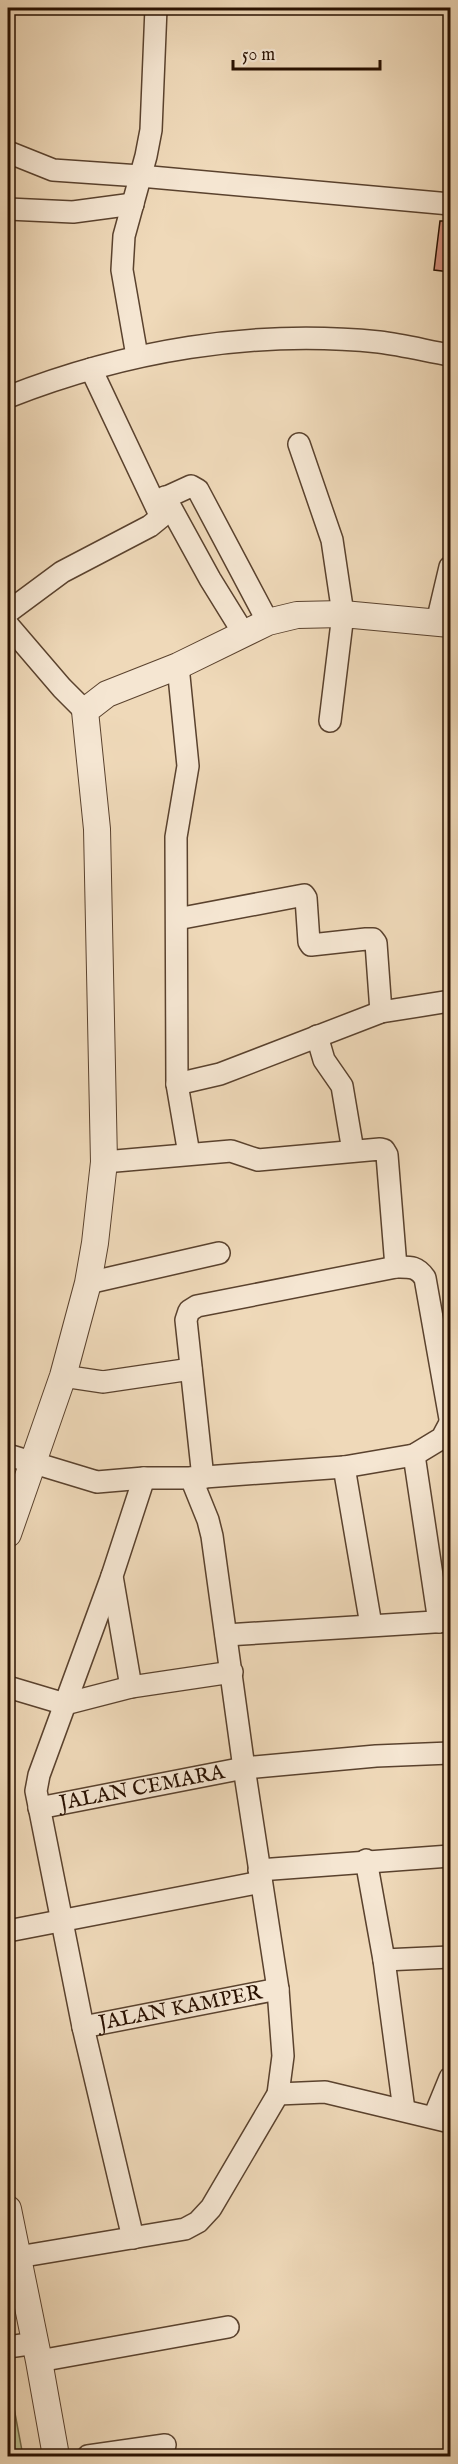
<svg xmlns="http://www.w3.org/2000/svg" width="458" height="2464" viewBox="0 0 458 2464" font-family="'IM FELL English',serif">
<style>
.green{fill:#babf8f;stroke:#716848;stroke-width:1.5}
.building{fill:#d48e7c;stroke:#281000;stroke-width:1.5}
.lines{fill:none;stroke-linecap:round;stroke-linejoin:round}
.minor-casing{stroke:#5a422e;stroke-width:24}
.tertiary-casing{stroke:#5a422e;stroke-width:28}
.minor{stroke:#f5e6d2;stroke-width:21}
.tertiary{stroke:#f5e6d2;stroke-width:26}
.labels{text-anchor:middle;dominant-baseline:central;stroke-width:4.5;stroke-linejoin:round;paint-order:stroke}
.street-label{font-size:21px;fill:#281000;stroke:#f5e6d2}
</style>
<rect width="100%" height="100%" fill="#efd9b9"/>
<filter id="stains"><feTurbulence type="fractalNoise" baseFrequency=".00333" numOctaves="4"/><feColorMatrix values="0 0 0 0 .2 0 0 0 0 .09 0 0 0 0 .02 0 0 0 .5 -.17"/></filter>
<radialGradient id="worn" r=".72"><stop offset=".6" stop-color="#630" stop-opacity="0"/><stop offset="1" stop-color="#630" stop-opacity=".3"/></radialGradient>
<polygon class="green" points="8,2376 23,2456 8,2456"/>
<polygon class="building" points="440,221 450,221 450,272 434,270"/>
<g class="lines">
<defs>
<g id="minor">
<polyline points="8,152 53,170 140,176 450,204"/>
<polyline points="8,209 73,212 133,204"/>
<polyline points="137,356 122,270 124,236 146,156 151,130 156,8"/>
<path d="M8,397C125,351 252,329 379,342C403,345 427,351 450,355"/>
<polyline points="299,444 332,540 343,614 330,721"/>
<polyline points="165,497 210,579 244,634"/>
<polyline points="156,502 191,486 198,490 268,622"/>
<polyline points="8,612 62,572 150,526 161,517 91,369"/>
<polyline points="437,622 450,567"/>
<polyline points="8,625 62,688 85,711"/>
<polyline points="178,666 188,766 176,837 177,1084 189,1154"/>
<polyline points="177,919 304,895 306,898 309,942 311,945 366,939 373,939 376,943 381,1012"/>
<polyline points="317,1036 324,1060 342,1086 353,1151"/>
<polyline points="177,1084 220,1074 381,1012 450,1001"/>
<polyline points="104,1162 231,1151 258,1160 380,1149 384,1150 387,1155 396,1267"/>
<polyline points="88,1283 219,1253"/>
<polyline points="63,1376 103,1382 191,1369"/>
<polyline points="8,1455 97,1482 144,1478 191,1478 208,1520 212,1536 243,1761 278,1989 283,2056 278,2094 211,2208 198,2222 185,2229 18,2257"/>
<polyline points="414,1455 439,1622"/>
<polyline points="344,1467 371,1625"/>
<polyline points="191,1478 344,1467 414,1455 442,1438 450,1423"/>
<path d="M203,1478L186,1320L189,1311L197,1306L396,1267C410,1267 417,1266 425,1278L450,1419"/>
<polyline points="112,1576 39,1775 36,1791 83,2027 133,2238"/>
<polyline points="226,1635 450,1621"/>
<polyline points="8,1687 65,1704 131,1687 232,1672"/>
<polyline points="131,1687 112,1576 144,1478"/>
<path id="s1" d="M39,1808L244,1768L376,1756L450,1753"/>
<polyline points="366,1860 384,1960 404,2110"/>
<polyline points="259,1870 450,1856"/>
<polyline points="8,1931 261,1882"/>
<polyline points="384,1960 450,1957"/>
<path id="s2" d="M83,2027L278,1989"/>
<polyline points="278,2094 325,2092 450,2122"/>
<polyline points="434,2117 450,2078"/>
<polyline points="8,2347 36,2343"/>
<polyline points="39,2361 228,2327"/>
<polyline points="88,2456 165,2445"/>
</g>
<g id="tertiary">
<polyline points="8,1534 63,1376 88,1283 95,1243 104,1162 97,829 85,711 107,694 178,666 268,622 297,615 343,614 450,624"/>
<polyline points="8,2209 39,2361 56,2456"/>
</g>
</defs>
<use href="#minor" class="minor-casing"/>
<use href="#tertiary" class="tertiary-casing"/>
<use href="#minor" class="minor"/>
<use href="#tertiary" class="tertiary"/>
</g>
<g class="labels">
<g class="street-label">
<text stroke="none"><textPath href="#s1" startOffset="105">JALAN CEMARA</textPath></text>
<text stroke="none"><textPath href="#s2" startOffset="99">JALAN KAMPER</textPath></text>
</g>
</g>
<rect width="458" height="2464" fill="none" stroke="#efd9b9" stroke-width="30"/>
<rect x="9" y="9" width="440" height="2446" fill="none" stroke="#281000" stroke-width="3"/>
<rect x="15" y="15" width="428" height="2434" fill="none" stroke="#281000" stroke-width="1.5"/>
<path d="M233 60v9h147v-9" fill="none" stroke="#281000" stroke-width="3"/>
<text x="242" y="60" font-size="18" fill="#281000" stroke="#f5e6d2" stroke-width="4.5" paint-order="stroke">50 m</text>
<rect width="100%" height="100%" filter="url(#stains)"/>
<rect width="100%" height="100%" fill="url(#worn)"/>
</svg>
